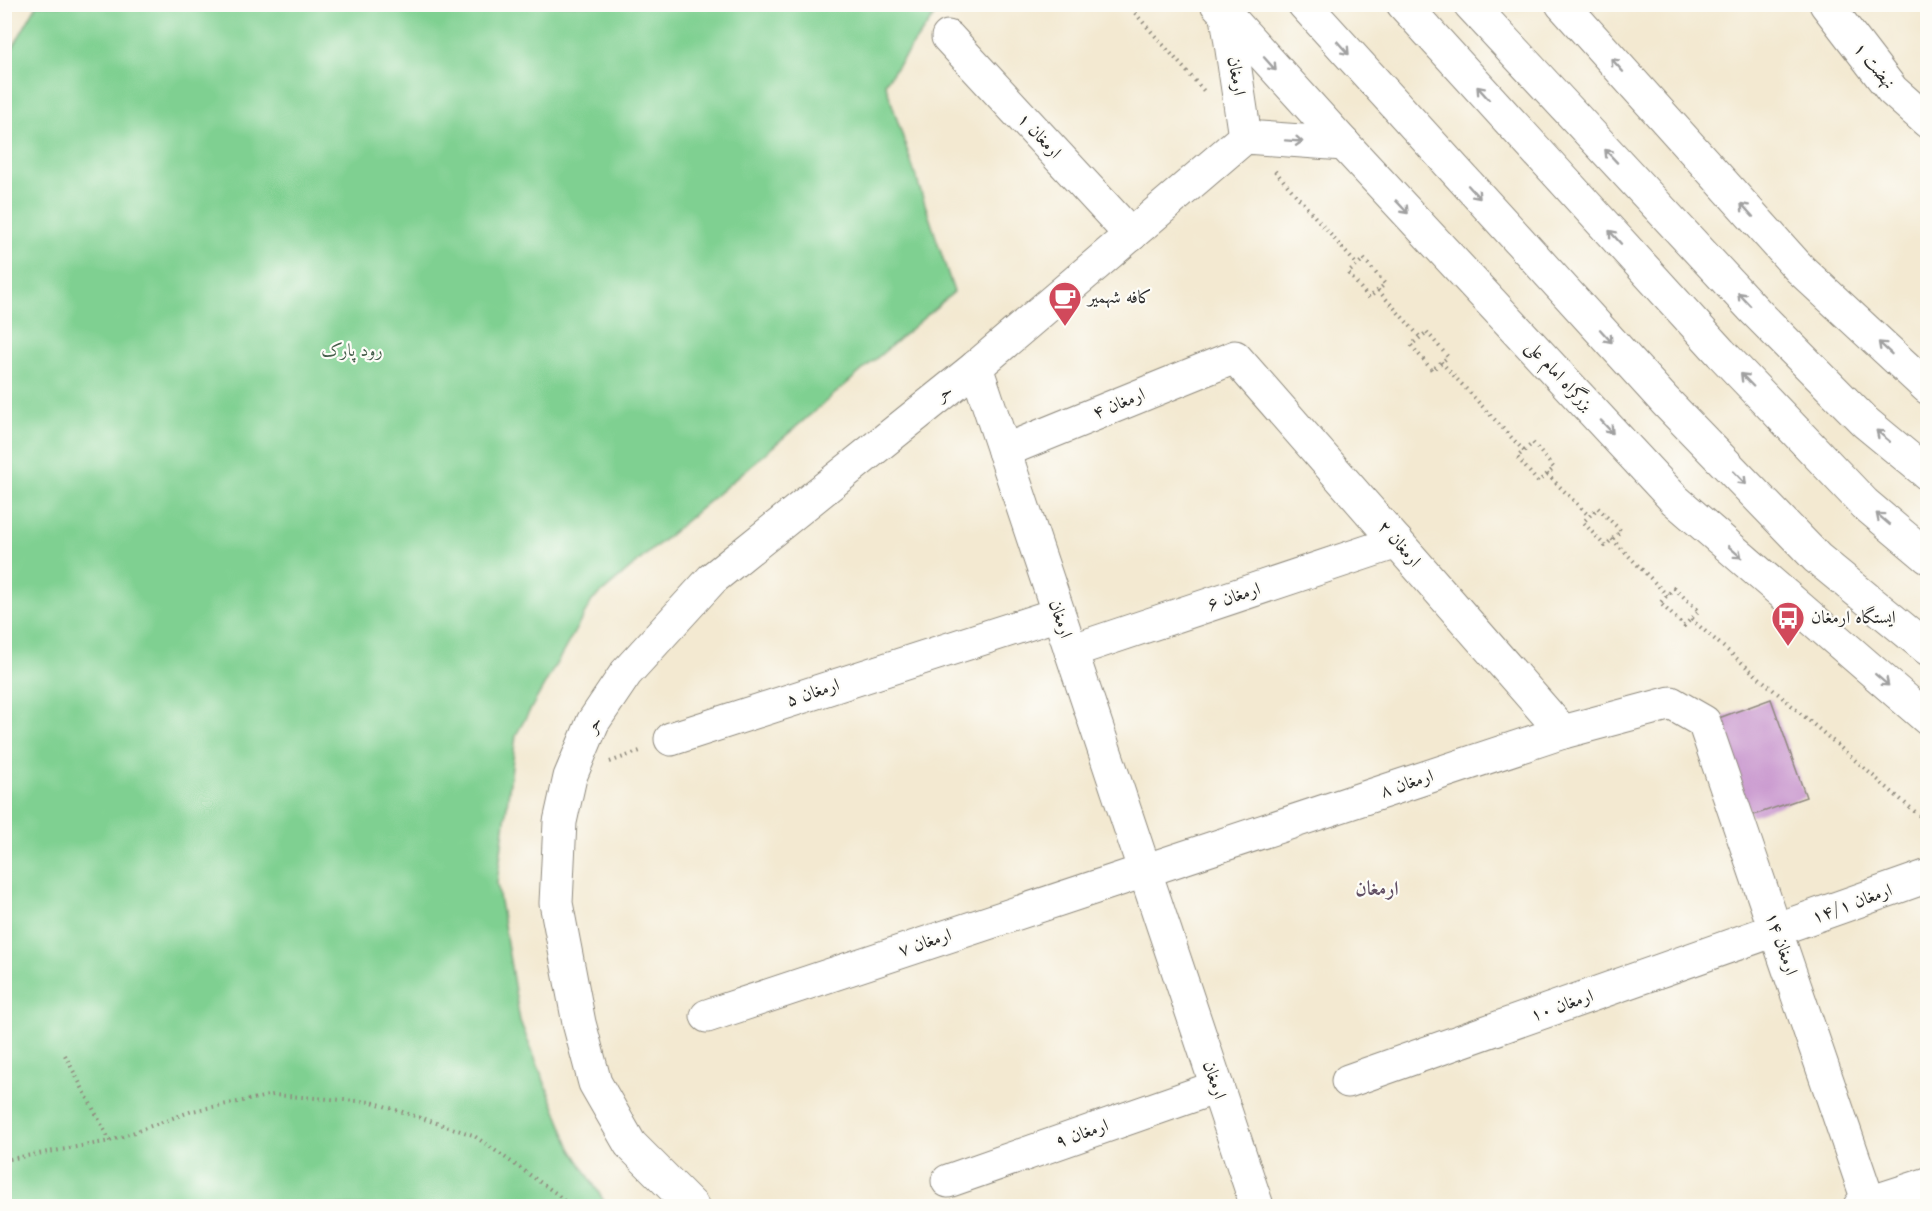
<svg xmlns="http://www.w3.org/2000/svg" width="1932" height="1211" viewBox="0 0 1932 1211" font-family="'Old Standard TT',Amiri,serif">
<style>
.green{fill:#7fd091;stroke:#557e5e;stroke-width:1.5}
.building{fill:#c794cd}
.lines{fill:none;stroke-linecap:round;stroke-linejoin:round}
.minor-casing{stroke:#8f8a7e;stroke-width:35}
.trunk-casing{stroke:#8f8a7e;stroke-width:35}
.path{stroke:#8f8a7e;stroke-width:4;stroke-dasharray:1.5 4.5;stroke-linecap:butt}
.minor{stroke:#fff;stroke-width:33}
.trunk{stroke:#fff;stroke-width:33}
.oneway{stroke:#a0a0a0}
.labels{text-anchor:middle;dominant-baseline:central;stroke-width:4.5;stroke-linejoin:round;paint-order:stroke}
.street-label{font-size:18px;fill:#2b2b2b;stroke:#fdfcf7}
.poi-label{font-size:18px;fill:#2b2b2b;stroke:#fdfcf7;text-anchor:start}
.park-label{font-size:18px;fill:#445d4a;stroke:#fdfcf7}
.neighbourhood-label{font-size:20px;font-weight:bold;fill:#625064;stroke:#fdfcf7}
</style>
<rect width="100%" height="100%" fill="#fdfcf7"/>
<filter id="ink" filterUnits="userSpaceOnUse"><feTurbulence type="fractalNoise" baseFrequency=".0167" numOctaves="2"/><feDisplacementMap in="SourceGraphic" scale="12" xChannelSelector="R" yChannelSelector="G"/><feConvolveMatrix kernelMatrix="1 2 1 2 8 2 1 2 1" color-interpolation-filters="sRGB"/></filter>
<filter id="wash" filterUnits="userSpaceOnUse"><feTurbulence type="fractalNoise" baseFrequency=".008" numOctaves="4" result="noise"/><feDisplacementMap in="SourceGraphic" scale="24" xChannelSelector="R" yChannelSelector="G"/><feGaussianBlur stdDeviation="1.35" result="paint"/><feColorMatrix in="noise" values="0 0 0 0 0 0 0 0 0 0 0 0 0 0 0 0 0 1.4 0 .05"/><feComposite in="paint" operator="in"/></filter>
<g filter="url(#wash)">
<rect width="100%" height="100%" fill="#f3e9d1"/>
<polygon class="green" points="37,5 942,5 885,83 954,292 592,601 516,735 497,883 520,1021 571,1148 607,1206 5,1206 4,63"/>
<g id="blocks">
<polygon class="building" points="1771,699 1806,797 1751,816 1716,719"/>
</g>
</g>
<g filter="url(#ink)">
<use href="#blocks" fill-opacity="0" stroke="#8f8a7e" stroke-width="1.5"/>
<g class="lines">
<defs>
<g id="minor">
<polyline points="1826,4 1892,90 1928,122"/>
<polyline points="1227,16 1245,137"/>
<polyline points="948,37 1131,235"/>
<polyline points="976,367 1257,1206"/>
<polyline points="1004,451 1235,357 1563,732"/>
<polyline points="1071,651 1397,542"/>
<polyline points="671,739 1058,614"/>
<polyline points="707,1016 1563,732 1671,703 1704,722 1869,1203"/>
<polyline points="1348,1081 1928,876"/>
<polyline points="948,1181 1217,1087"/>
<polyline points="692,1206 630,1144 595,1083 579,1023 556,903 560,822 570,777 593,722 626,673 712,579 976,367 1245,137 1344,144"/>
<polyline points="1860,1206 1928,1184"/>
</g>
<g id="trunk">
<polyline points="1217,4 1344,144 1675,500 1928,719"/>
<polyline points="1304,4 1665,401 1817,558 1928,649"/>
<polyline points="1403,4 1721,353 1865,504 1928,557"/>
<polyline points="1470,4 1756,312 1865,422 1928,474"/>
<polyline points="1562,4 1800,269 1928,388"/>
</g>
</defs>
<use href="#minor" class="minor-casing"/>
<use href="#trunk" class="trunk-casing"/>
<g class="path">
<polyline points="1127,4 1204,91"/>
<polyline points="1275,171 1357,265"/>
<polygon points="1364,259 1385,284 1369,298 1348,273"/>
<polyline points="1378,290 1420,337"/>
<polygon points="1427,332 1448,357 1432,370 1411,345"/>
<polyline points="1441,362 1524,451"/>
<polygon points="1533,443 1554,468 1538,482 1517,457"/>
<polyline points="1547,474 1589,516"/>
<polygon points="1598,508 1621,531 1605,546 1583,522"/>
<polyline points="1612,539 1668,596"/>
<polygon points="1674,588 1699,611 1684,626 1660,603"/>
<polyline points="1691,619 1928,823"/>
<polyline points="610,762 643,750"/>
<polyline points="65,1055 110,1141"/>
<polyline points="4,1160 110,1141 192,1111 273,1095 372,1102 473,1135 557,1194 569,1206"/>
</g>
<use href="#minor" class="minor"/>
<use href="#trunk" class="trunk"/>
</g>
<defs><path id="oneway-shaft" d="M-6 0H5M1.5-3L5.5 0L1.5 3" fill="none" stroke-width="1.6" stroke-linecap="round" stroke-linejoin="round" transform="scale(1.5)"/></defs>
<g class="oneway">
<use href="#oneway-shaft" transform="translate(1343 48) rotate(48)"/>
<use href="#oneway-shaft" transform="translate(1270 64) rotate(48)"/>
<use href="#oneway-shaft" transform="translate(1617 65) rotate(-132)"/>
<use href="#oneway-shaft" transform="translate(1483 93) rotate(-132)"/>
<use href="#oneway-shaft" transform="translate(1294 141) rotate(4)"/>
<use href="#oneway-shaft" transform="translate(1611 156) rotate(-133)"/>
<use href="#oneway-shaft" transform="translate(1474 192) rotate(48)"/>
<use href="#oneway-shaft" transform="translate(1402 207) rotate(47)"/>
<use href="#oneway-shaft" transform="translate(1747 210) rotate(-132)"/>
<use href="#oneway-shaft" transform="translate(1615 237) rotate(-132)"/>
<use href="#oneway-shaft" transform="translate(1744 299) rotate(-133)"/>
<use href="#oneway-shaft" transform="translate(1606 336) rotate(48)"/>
<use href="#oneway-shaft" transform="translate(1885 348) rotate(-137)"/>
<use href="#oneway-shaft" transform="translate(1747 380) rotate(-134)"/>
<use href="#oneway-shaft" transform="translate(1607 427) rotate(47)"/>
<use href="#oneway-shaft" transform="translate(1883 436) rotate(-140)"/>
<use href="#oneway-shaft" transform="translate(1740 478) rotate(46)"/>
<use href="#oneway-shaft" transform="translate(1883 519) rotate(-139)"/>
<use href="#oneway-shaft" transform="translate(1735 552) rotate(41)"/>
<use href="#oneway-shaft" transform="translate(1882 680) rotate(41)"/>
</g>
</g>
<defs>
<symbol id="cafe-pin" viewBox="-11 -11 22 30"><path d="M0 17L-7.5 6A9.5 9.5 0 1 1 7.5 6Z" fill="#d1495b" stroke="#fdfcf7"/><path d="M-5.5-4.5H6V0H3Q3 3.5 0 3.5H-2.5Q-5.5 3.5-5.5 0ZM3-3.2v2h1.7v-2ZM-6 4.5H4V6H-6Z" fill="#fff"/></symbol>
<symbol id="bus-pin" viewBox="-11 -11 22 30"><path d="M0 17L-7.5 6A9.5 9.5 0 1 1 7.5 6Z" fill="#d1495b" stroke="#fdfcf7"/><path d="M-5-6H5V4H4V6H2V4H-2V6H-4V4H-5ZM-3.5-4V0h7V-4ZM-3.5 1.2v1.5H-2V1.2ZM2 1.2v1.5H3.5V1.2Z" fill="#fff"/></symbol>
</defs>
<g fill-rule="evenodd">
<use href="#cafe-pin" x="1046" y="279" width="38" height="52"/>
<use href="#bus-pin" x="1769" y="599" width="38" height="52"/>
</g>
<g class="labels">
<g class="street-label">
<text transform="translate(1874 66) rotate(51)">نهضت ۱</text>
<text transform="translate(1236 76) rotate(81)">ارمغان</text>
<text transform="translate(1039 136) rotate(47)">ارمغان ۱</text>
<text transform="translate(1559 376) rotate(47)">بزرگراه امام علی</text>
<text transform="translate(944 393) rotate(-39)">حر</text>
<text transform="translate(1119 404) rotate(-22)">ارمغان ۴</text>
<text transform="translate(1399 544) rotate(49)">ارمغان ۲</text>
<text transform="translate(1234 597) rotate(-18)">ارمغان ۶</text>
<text transform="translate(1060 619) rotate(71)">ارمغان</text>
<text transform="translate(813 693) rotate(-18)">ارمغان ۵</text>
<text transform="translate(594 725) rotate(-63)">حر</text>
<text transform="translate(1407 784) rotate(-18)">ارمغان ۸</text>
<text transform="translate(1852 904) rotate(-20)">ارمغان ۱۴/۱</text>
<text transform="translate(925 943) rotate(-18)">ارمغان ۷</text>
<text transform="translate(1781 944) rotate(71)">ارمغان ۱۴</text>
<text transform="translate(1562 1006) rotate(-19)">ارمغان ۱۰</text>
<text transform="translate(1214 1080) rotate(71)">ارمغان</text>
<text transform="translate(1082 1134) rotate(-19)">ارمغان ۹</text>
</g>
<g class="poi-label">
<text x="1088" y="298">كافه شهمير</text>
<text x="1811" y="618">ایستگاه ارمغان</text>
</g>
<g class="park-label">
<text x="352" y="351">رود پارک</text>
</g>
<g class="neighbourhood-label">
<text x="1377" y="890">ارمغان</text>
</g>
</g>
<rect width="1932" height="1211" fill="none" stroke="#fdfcf7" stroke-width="24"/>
</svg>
